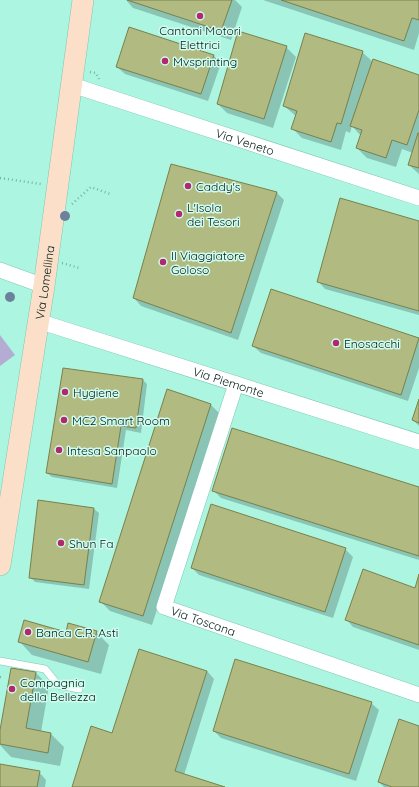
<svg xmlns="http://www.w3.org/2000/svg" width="419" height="787" viewBox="0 0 419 787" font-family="Quicksand,sans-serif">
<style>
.green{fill:#b5acd3}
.shadow{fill:#0003}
.building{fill:#b1ba81;stroke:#79814a}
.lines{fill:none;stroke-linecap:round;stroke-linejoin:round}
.service-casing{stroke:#7dc6b3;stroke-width:8}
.minor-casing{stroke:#7dc6b3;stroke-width:16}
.secondary-casing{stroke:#7dc6b3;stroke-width:22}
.path{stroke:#78b4a3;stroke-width:2.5;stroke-dasharray:1 3;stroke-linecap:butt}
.service{stroke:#fff;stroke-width:7}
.minor{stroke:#fff;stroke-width:15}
.secondary{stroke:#fbdfc9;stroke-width:21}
.tree{fill:#6c819c}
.poi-dot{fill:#b0296c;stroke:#d1fcf0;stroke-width:1.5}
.labels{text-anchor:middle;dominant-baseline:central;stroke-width:3;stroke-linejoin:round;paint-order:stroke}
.poi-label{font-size:12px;fill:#001b14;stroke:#d1fcf0;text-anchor:start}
.street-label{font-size:12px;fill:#001b14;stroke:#d1fcf0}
</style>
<rect width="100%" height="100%" fill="#acf6e1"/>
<polygon class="green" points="0,335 15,355 0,366"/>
<g class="shadow">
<polygon points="126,0 235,0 242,7 231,40 133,8"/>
<polygon points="263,0 419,0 419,33 414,50"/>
<polygon points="286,47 296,57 273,128 227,113 218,104"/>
<polygon points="362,52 373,62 419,76 419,174 409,165 413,153 402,149 396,167 367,158 357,148 361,136 352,126 350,133 346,131 341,150 302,138 292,128 296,116 284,106"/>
<polygon points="213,55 221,63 208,101 125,74 117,67"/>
<polygon points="172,165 277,193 284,200 238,340 141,306 134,298"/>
<polygon points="419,222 419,315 325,289 318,281"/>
<polygon points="271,291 419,339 419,368 408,401 261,353 253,346"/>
<polygon points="142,379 147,384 141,433 126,430 117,488 52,477 47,473"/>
<polygon points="419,402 419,426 413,420"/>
<polygon points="210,404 220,414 152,625 110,611 100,601"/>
<polygon points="419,488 419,560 221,498 213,490"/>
<polygon points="94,509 99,513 89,589 35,582 30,577"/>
<polygon points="345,549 353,557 333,618 199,575 192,568"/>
<polygon points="419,578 419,650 353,627 346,619 416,589"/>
<polygon points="96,632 109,645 101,674 32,655 20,642 66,633"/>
<polygon points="207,671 214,679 184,775 222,787 73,787 113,735"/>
<polygon points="36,673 49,686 41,732 51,734 64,747 60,766 11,757 0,745 0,736"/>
<polygon points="371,703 379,710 356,781 221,738 214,731"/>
<polygon points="419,727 419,787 384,787 379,782"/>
<polygon points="0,765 39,772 46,780 45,787 0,787"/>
</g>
<g class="building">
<polygon points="127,0 232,0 221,31"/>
<polygon points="281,0 419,0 419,20 412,18 404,41"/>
<polygon points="129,27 214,55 201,94 116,67"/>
<polygon points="238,31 287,46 264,119 217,104"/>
<polygon points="305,33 363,51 341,124 337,123 331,142 291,129 297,111 283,106"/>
<polygon points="373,59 419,75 419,110 407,145 392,140 386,158 356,148 362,130 350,126"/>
<polygon points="418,133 419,133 419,168 408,165"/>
<polygon points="171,164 277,192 231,333 133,298"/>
<polygon points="340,198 419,221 419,311 317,282"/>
<polygon points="271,289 419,338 401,395 252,346"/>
<polygon points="63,368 143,379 136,428 121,426 112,484 46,473"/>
<polygon points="167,389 211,404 143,616 99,602"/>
<polygon points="419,399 419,423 412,420"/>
<polygon points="232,428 419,487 419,556 212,491"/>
<polygon points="38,500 94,508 84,585 29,578"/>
<polygon points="211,504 346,548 325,612 191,568"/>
<polygon points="363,569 415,588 419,574 419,645 345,620"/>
<polygon points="24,620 66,632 68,623 97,631 88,662 18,642"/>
<polygon points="139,649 207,671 175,771 225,787 72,787 91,726 112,733"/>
<polygon points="235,659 372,702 349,774 213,731"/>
<polygon points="11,668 36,672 26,728 51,733 48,753 0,744 0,730"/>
<polygon points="399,719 419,726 419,787 392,787 378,782"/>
<polygon points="0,764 40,771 37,787 0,787"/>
</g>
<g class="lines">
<defs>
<polyline id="service" points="0,661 45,669 58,685 79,689"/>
<g id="minor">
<path id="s1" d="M72,85L419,198"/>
<polyline points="0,270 44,286"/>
<path id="s2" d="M38,321L419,442"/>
<path id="s3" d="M236,384L164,607L419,695"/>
</g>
<g id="secondary">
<path id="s4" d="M0,565L44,286L83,0"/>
</g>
</defs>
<use href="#service" class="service-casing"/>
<use href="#minor" class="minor-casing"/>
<use href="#secondary" class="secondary-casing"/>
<g class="path">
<polyline points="90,72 96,73 99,79"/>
<polyline points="0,178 41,184"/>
<polyline points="72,204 91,187 110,194"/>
<polyline points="62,263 79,268"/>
<polyline points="0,677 3,678"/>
</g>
<use href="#service" class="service"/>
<use href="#minor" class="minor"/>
<use href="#secondary" class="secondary"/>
</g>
<g class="tree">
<circle cx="65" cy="216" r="5"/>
<circle cx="10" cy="297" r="5"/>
</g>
<g class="poi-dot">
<circle cx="200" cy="16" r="4"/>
<circle cx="165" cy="61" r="4"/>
<circle cx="188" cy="186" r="4"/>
<circle cx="179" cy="214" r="4"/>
<circle cx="163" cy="262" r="4"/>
<circle cx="336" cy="343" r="4"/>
<circle cx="65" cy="392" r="4"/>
<circle cx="64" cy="420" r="4"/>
<circle cx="59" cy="450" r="4"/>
<circle cx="61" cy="543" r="4"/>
<circle cx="28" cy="632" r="4"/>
<circle cx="12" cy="689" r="4"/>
</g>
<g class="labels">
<g class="poi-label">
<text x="200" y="30" text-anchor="middle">Cantoni Motori<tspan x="200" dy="14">Elettrici</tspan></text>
<text x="173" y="61">Mvsprinting</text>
<text x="196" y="186">Caddy's</text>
<text x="187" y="207">L'Isola<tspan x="187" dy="14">dei Tesori</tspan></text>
<text x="171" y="255">Il Viaggiatore<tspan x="171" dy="14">Goloso</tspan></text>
<text x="344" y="343">Enosacchi</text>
<text x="73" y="392">Hygiene</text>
<text x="72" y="420">MC2 Smart Room</text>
<text x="67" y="450">Intesa Sanpaolo</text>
<text x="69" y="543">Shun Fa</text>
<text x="36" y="632">Banca C.R. Asti</text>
<text x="20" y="682">Compagnia<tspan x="20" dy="14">della Bellezza</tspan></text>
</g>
<g class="street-label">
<text stroke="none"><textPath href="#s1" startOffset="182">Via Veneto</textPath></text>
<text stroke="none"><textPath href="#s4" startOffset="286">Via Lomellina</textPath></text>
<text stroke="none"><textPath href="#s2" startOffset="200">Via Piemonte</textPath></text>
<text stroke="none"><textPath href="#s3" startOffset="276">Via Toscana</textPath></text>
</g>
</g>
</svg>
